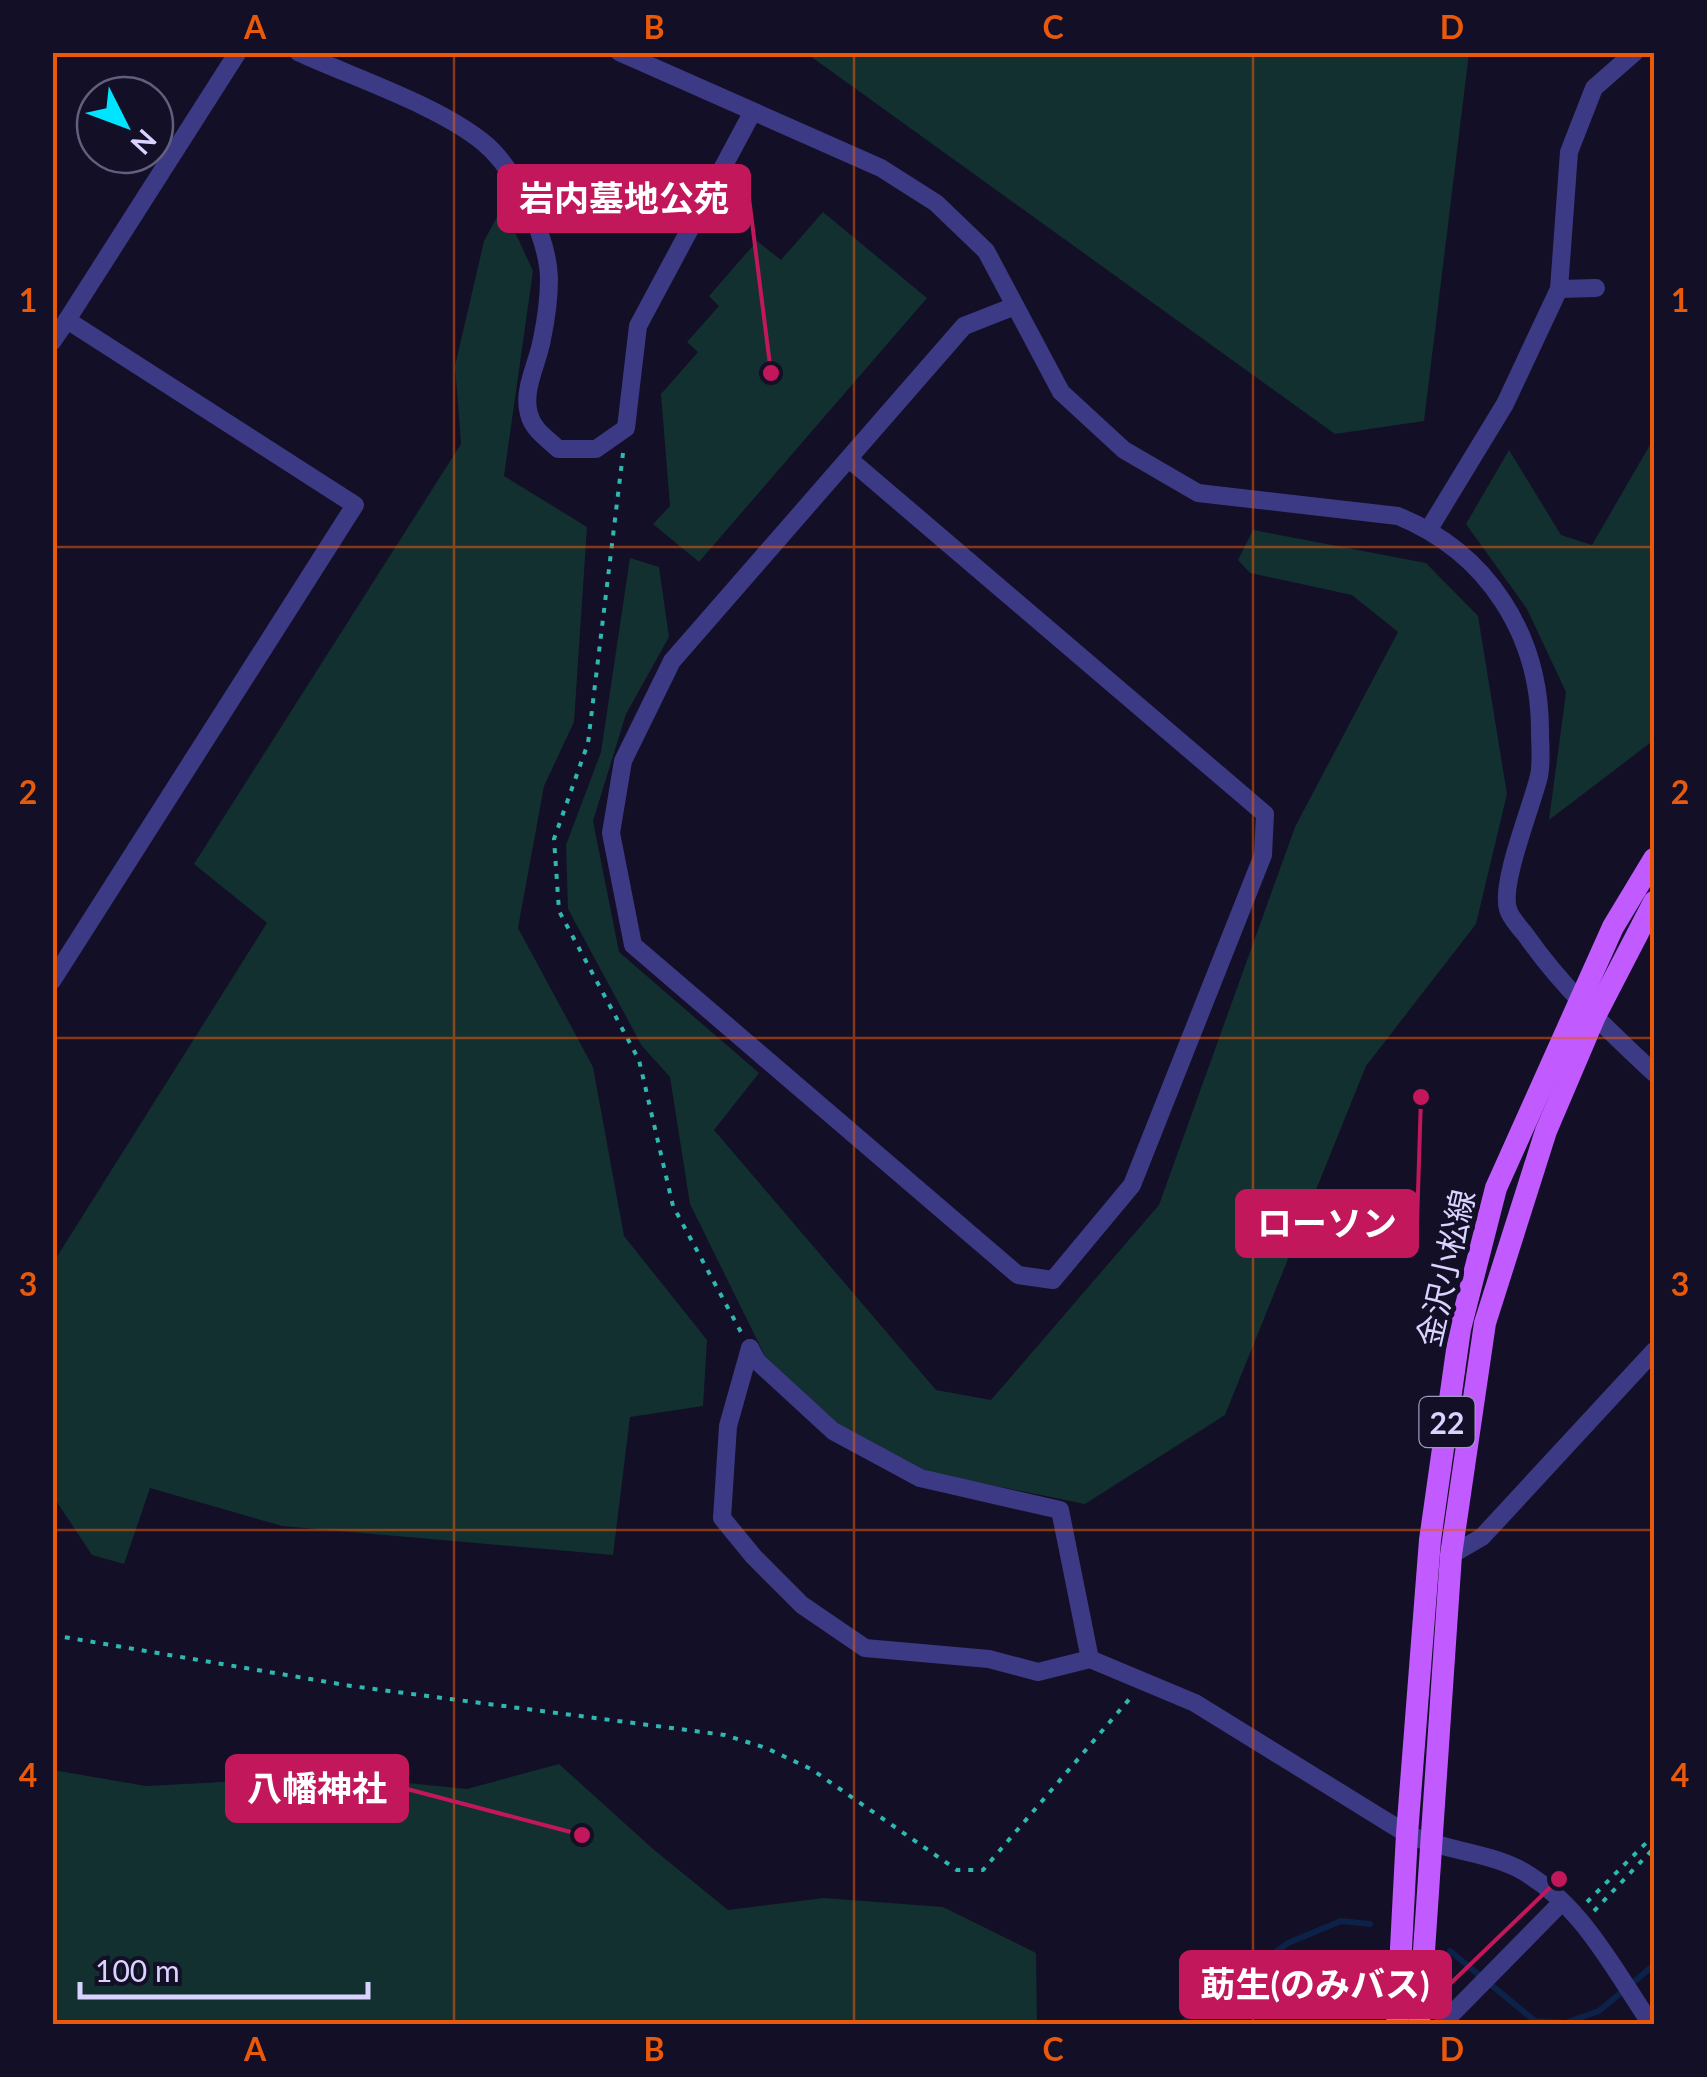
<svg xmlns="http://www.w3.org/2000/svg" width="1707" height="2077" viewBox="0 0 1707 2077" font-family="Lato,'Noto Sans JP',sans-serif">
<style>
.green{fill:#12302f}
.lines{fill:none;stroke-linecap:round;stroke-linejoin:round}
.stream{stroke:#0c2248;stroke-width:6}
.path{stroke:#2fb8b0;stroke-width:4;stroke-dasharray:5 8;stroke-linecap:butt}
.minor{stroke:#3d3a85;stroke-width:18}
.major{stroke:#c25bff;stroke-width:22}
.grid{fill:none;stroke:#e8590c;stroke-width:2.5;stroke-opacity:0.55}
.labels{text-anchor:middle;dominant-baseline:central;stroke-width:10;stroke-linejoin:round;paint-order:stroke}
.shield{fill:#130f26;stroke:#9e99be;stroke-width:2.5}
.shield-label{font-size:30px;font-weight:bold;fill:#d9d4ff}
.street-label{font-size:32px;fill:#d9d4ff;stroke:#130f26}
.leader{fill:none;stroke:#c2185b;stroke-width:4}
.callout-dot{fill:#c2185b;stroke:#130f26;stroke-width:4}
.callout{fill:#c2185b;stroke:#c2185b;stroke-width:4}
.callout-label{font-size:35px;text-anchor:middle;font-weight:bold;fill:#fff}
.neatline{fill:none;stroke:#e8590c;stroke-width:4}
.grid-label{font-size:32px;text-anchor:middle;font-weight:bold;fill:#e8590c}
</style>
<rect width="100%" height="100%" fill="#130f26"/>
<g class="green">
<polygon points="806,53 1469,53 1424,421 1335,434"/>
<polygon points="503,206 533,271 504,476 587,527 574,722 544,786 518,928 593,1067 624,1236 707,1340 703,1406 630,1417 613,1555 282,1526 150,1488 124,1564 92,1555 53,1496 53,1263 267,923 194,864 461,444 455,366 484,241"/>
<polygon points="823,212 927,298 699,562 653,524 670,506 661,394 698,352 687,342 719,306 709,296 757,241 781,260"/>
<polygon points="1654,438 1654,740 1549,820 1566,692 1527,609 1466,524 1509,450 1561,535 1592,545"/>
<polygon points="1253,530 1426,563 1478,616 1507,794 1476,924 1366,1066 1225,1415 1085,1504 926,1472 838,1424 765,1356 690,1204 670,1077 642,1046 568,909 566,845 601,752 630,558 659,567 669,637 626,714 593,821 619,952 759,1073 714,1130 936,1390 991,1400 1159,1205 1295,827 1398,632 1352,595 1250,573 1238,560"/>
<polygon points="559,1764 653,1849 728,1910 824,1898 943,1907 1036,1953 1037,2024 53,2024 53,1770 146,1786 337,1776 467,1789"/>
</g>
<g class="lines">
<g class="stream">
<polyline points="1450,1951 1535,2021 1565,2023 1599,2011 1654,1965"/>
<polyline points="1181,2024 1288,1943 1341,1921 1370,1924"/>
</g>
<g class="path">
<polyline points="623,453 588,743 554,839 559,911 639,1060 673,1206 742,1334"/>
<polyline points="52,1635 351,1686 725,1735 766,1748 811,1769 957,1870 983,1870 1132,1696"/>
<polyline points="1587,1902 1654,1835"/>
<polyline points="1594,1911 1654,1848"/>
</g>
<g class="minor">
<path d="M298,52C352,77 440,106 484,143C515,168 548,238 549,278C549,298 546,320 542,339C538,363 522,390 529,414C533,430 547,438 558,449H596L626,428L638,326L752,113"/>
<path d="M619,52L881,168L936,203L986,251L1061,392L1124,450L1198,493L1398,516C1488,553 1540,635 1540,731C1540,745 1542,762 1539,776C1532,806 1500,883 1508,909C1510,917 1519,927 1525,934C1561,986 1608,1030 1654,1073"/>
<polyline points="1559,289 1596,288"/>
<polyline points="67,320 238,52"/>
<polyline points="52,342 67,320 355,505 52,981"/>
<polyline points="849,459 1265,814 1263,855 1132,1185 1053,1280 1018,1275 633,945 611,833 623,761 672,661 964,326 1015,306"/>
<polyline points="1429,529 1505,404 1559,289 1569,152 1594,88 1635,52"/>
<path d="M750,1348L757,1361L833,1431L920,1478L1060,1510L1090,1659L1195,1703L1407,1834C1442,1850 1485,1852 1517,1868C1580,1901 1613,1968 1651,2024"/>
<polyline points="750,1348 728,1426 722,1518 754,1557 802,1605 865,1648 989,1659 1038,1672 1090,1659"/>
<polyline points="1451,1555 1482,1537 1654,1351"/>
<polyline points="1442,2024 1561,1903"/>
</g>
<g class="major">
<polyline points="1397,2024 1407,1834 1430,1540 1460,1329 1496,1188 1613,927 1654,859"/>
<polyline points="1419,2024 1451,1555 1485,1323 1546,1131 1595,1016 1654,902"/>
</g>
</g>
<path class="grid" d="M454,52V2024M854,52V2024M1253,52V2024M52,547H1654M52,1038H1654M52,1530H1654"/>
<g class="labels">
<rect class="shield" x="1419.5" y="1397" width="55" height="50" rx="8"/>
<g class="shield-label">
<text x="1447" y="1422">22</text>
</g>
<g class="street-label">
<text transform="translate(1445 1268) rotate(-77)">金沢小松線</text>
</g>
</g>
<path class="leader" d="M771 373L749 198M1421 1097L1417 1224M582 1835L407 1789M1559 1879L1450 1984"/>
<g class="callout-dot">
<circle cx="771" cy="373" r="10"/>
<circle cx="1421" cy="1097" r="10"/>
<circle cx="582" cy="1835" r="10"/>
<circle cx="1559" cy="1879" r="10"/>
</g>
<g class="callout">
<rect x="499" y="166" width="250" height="65" rx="10"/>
<rect x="1237" y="1191" width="180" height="65" rx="10"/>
<rect x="227" y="1756" width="180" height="65" rx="10"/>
<rect x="1181" y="1952" width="269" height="65" rx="10"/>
</g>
<g class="callout-label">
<text x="624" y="211">岩内墓地公苑</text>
<text x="1327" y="1236">ローソン</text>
<text x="317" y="1801">八幡神社</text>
<text x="1315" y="1997">莇生(のみバス)</text>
</g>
<rect width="1707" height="2077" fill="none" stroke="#130f26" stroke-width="110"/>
<g transform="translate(125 125) rotate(132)"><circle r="48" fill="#130f26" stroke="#625e7d" stroke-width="2.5"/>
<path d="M0-8L18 38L0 25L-18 38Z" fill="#00e5ff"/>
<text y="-15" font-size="28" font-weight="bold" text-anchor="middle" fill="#d9d4ff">N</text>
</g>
<path d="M80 1982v15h288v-15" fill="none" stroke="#d9d4ff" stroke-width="5"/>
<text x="95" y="1982" font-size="30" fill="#d9d4ff" stroke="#130f26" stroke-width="8" paint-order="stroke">100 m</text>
<rect x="55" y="55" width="1597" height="1967" class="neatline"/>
<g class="grid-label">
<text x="255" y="39">A</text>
<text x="654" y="39">B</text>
<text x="1053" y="39">C</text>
<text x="1452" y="39">D</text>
<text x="28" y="312">1</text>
<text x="1680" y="312">1</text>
<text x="28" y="804">2</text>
<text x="1680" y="804">2</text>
<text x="28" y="1296">3</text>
<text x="1680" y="1296">3</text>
<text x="28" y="1787">4</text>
<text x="1680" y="1787">4</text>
<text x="255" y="2061">A</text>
<text x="654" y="2061">B</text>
<text x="1053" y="2061">C</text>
<text x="1452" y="2061">D</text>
</g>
</svg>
